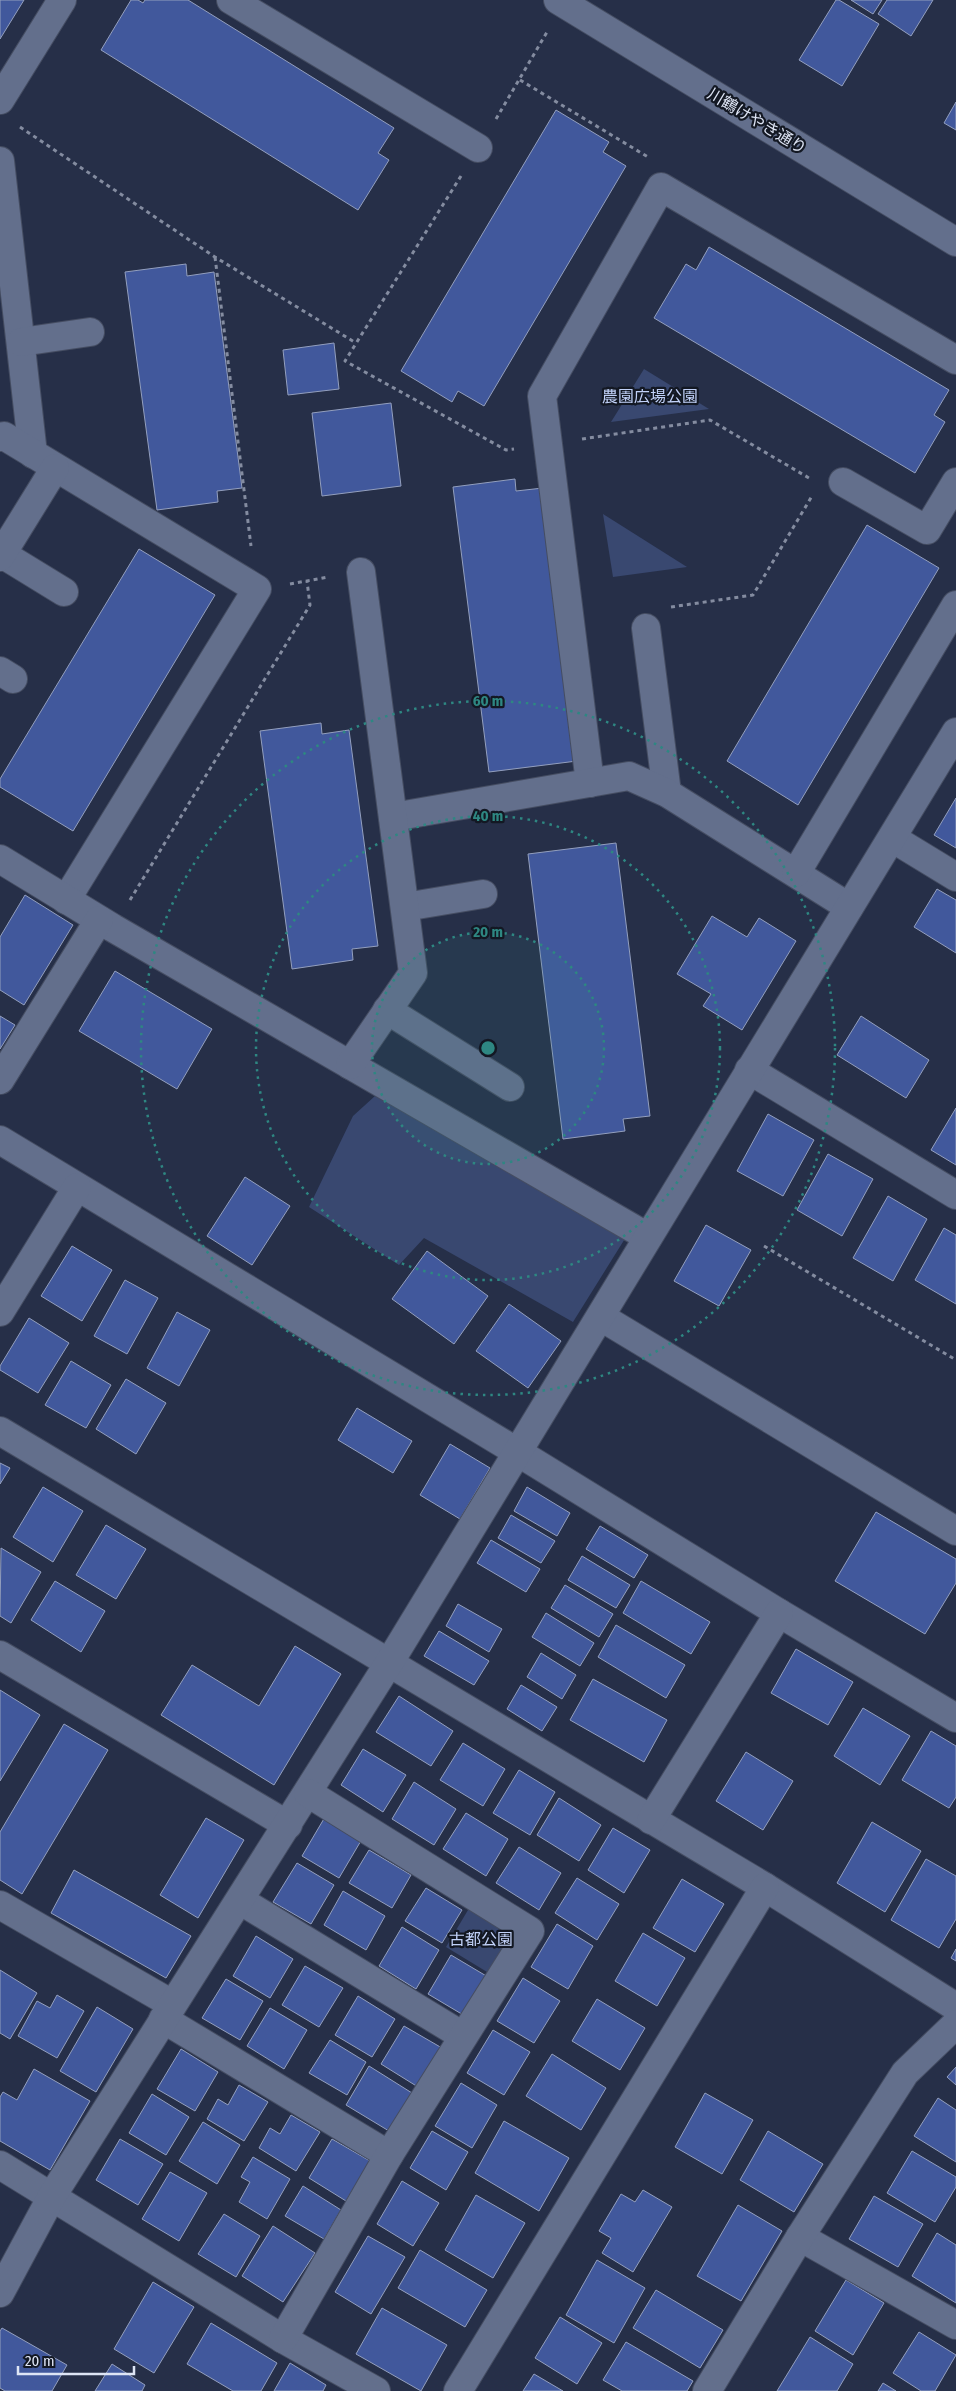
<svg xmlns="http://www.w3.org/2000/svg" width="956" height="2391" viewBox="0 0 956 2391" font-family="'Fira Sans Condensed','Noto Sans JP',sans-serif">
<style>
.green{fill:#394870}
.building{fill:#41589c;stroke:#939fbe}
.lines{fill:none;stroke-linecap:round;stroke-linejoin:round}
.minor-casing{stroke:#454d62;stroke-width:30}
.path{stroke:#848ca0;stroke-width:3;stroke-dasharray:4 4;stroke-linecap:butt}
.minor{stroke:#636f8c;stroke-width:28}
.ring{fill:none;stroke:#2e8782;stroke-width:2.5;stroke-dasharray:2.5 5}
.labels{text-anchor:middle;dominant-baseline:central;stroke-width:4.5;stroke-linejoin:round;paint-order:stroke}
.street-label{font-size:16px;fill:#dee5f5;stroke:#131823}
.park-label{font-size:16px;fill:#c1d1f8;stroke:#131823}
.centre{fill:#2e8782;stroke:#131823;stroke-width:2.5}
.ring-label{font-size:15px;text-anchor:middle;font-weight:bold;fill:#2e8782;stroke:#131823;stroke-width:4.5;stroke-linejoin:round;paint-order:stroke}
</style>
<rect width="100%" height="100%" fill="#262f48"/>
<g class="green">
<polygon points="644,369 709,409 611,422"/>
<polygon points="603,514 687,567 613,577"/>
<polygon points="375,1096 626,1237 573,1322 424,1238 399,1265 309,1207 353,1116"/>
<polygon points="471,1905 517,1932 492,1975 446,1947"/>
</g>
<g class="building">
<polygon points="0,0 24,0 0,39"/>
<polygon points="131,0 138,0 143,3 145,0 188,0 394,128 378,153 389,160 358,210 101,50"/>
<polygon points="836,0 839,0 879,24 842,86 799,60"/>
<polygon points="851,0 882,0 873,14"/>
<polygon points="887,0 933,0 911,36 878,14"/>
<polygon points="956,102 956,130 944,123"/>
<polygon points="556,110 609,142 603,152 626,166 484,406 458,391 452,402 401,371"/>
<polygon points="709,247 949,390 934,415 945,422 915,473 654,318 686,264 696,270"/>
<polygon points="186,264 187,276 214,272 242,488 217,491 218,502 157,510 125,272"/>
<polygon points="334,343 339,389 288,395 283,350"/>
<polygon points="391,403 401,486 322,496 312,413"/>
<polygon points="515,479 516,491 543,488 577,761 489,772 453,487"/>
<polygon points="867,525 939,568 798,805 727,761"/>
<polygon points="139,549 215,595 73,831 0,787 0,779"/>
<polygon points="321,723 322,734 349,730 378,946 352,949 353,960 292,969 260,731"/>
<polygon points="956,798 956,848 934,835"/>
<polygon points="616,843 650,1116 623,1119 625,1131 563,1139 528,854"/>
<polygon points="937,889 956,900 956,953 914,927"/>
<polygon points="25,895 73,925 24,1005 0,990 0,937"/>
<polygon points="712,916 747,937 759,918 796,941 742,1030 703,1006 711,994 677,974"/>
<polygon points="115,971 212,1029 177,1089 79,1031"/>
<polygon points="0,1016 15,1025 0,1049"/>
<polygon points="861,1016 929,1060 906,1098 837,1055"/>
<polygon points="956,1108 956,1165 931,1150"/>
<polygon points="768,1114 814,1140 783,1196 737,1171"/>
<polygon points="828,1154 873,1179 842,1236 797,1210"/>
<polygon points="245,1177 290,1206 252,1265 207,1236"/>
<polygon points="888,1196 927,1219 893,1281 853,1258"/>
<polygon points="706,1225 751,1250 719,1306 674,1281"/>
<polygon points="944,1228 956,1235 956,1304 915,1280"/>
<polygon points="72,1246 112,1270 82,1321 41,1296"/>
<polygon points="427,1251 488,1296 454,1344 392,1299"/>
<polygon points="125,1280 158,1298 127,1354 94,1336"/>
<polygon points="509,1304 561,1341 528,1388 476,1351"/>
<polygon points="177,1312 210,1330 179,1386 147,1368"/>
<polygon points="29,1318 69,1343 38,1393 0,1370 0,1366"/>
<polygon points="71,1361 111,1385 86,1428 45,1405"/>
<polygon points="126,1379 166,1403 136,1454 96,1429"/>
<polygon points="357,1408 412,1441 393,1473 338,1440"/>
<polygon points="450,1444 490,1468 460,1519 420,1495"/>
<polygon points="0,1463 10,1468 0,1484"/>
<polygon points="43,1487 83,1511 53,1562 13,1537"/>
<polygon points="527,1487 570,1513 557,1536 514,1511"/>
<polygon points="876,1512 956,1559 956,1583 925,1634 835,1581"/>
<polygon points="511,1515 555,1541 541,1563 498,1538"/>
<polygon points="106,1525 146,1549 116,1599 76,1575"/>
<polygon points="600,1526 648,1555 634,1578 586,1549"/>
<polygon points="491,1540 540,1569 526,1592 477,1563"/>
<polygon points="1,1548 41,1572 11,1623 0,1616"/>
<polygon points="582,1556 630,1585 616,1608 568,1580"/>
<polygon points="55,1581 105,1611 81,1652 31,1620"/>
<polygon points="641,1581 710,1622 691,1654 623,1613"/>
<polygon points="565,1585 613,1614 599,1637 551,1608"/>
<polygon points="458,1604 502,1629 489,1652 446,1626"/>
<polygon points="546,1613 594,1643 580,1666 532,1637"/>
<polygon points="616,1625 685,1665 666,1698 598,1657"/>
<polygon points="439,1631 489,1661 474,1685 424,1656"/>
<polygon points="295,1646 341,1674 274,1785 161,1715 192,1665 259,1706"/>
<polygon points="796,1649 853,1682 828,1725 771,1693"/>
<polygon points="541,1653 576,1675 562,1699 527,1677"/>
<polygon points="593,1679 667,1720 644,1762 570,1720"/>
<polygon points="521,1685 557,1707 542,1731 507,1709"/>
<polygon points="0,1690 40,1715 0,1781"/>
<polygon points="399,1696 453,1731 431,1766 376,1732"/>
<polygon points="863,1708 910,1736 880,1785 834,1756"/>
<polygon points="64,1724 108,1750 22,1894 0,1880 0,1832"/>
<polygon points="931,1731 956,1746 956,1797 949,1808 902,1780"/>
<polygon points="463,1743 505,1769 483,1806 440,1780"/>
<polygon points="363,1749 406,1775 383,1812 341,1785"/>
<polygon points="746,1752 793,1781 763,1830 716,1801"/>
<polygon points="519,1770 555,1792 530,1835 493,1813"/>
<polygon points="414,1782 456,1809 434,1845 392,1819"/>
<polygon points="559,1798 601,1825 579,1861 537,1835"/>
<polygon points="466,1813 508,1839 486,1876 443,1849"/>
<polygon points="325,1817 362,1839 339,1878 302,1856"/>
<polygon points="206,1818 244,1840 198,1918 160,1895"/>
<polygon points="872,1822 921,1851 885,1912 837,1883"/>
<polygon points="613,1828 650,1850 624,1893 588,1870"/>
<polygon points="519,1847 561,1873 539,1910 496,1883"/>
<polygon points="369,1850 411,1875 392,1908 349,1883"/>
<polygon points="926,1859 956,1876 956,1919 939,1948 891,1920"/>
<polygon points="297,1863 334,1885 311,1924 273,1902"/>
<polygon points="74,1870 191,1936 166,1978 51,1913"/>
<polygon points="577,1878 619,1904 597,1940 555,1913"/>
<polygon points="682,1879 724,1904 695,1952 653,1928"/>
<polygon points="426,1888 462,1910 442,1943 405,1921"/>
<polygon points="343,1891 385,1916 366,1950 324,1925"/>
<polygon points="557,1924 593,1946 568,1989 531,1967"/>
<polygon points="402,1927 439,1950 416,1989 379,1966"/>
<polygon points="643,1933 685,1958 657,2006 615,1981"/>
<polygon points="256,1936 293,1959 270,1998 233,1976"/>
<polygon points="956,1949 956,1961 951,1958"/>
<polygon points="451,1955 488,1977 465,2016 428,1994"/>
<polygon points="305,1966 343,1988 319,2027 282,2005"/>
<polygon points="0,1970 37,1993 10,2039 0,2033"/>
<polygon points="523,1978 560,2001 534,2043 497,2021"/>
<polygon points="226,1979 263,2001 240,2040 202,2018"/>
<polygon points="57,1995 84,2011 57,2058 18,2036 37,2001 50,2008"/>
<polygon points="358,1996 395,2019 372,2057 335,2035"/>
<polygon points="597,1999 645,2028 620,2070 572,2041"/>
<polygon points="97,2007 133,2029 96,2092 60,2071"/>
<polygon points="270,2008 307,2030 284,2069 247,2046"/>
<polygon points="404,2026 442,2048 418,2087 381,2064"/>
<polygon points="493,2030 530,2052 504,2095 467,2073"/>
<polygon points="330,2040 366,2062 347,2095 309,2073"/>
<polygon points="181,2049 218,2072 195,2111 157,2089"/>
<polygon points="552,2054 606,2088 581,2130 526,2096"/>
<polygon points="369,2066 412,2093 389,2131 346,2105"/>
<polygon points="956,2067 956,2085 947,2077"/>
<polygon points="34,2069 90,2101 50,2170 0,2141 0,2097 3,2092 17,2100"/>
<polygon points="461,2083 497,2105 472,2148 435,2126"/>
<polygon points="239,2085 268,2102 244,2141 207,2119 218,2099 228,2105"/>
<polygon points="705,2093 753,2120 722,2174 675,2147"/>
<polygon points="152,2094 189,2117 166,2155 129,2133"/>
<polygon points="938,2098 956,2110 956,2162 914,2136"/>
<polygon points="291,2115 320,2132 296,2171 259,2148 270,2128 280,2134"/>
<polygon points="504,2121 569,2158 539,2211 475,2173"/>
<polygon points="203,2122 240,2145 217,2184 179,2161"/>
<polygon points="432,2131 468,2152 446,2190 410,2168"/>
<polygon points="768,2131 823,2164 794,2212 740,2180"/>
<polygon points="120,2139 163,2164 138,2205 96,2180"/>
<polygon points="332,2139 370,2161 346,2201 309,2178"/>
<polygon points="912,2151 956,2177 956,2187 935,2222 887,2193"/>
<polygon points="253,2157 290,2179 267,2219 239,2202 250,2182 241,2177"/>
<polygon points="170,2172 207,2193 179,2241 142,2219"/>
<polygon points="402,2181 439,2203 413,2246 377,2224"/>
<polygon points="303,2186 341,2210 324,2239 285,2216"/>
<polygon points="643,2190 672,2207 633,2272 602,2253 611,2238 599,2231 621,2194 635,2202"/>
<polygon points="476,2195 525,2223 493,2278 445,2250"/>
<polygon points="874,2196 923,2224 898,2267 849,2239"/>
<polygon points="738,2205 782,2231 741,2301 697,2276"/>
<polygon points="224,2214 260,2236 236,2277 198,2254"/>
<polygon points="273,2226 315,2253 283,2302 242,2276"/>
<polygon points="937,2233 956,2245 956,2303 912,2276"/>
<polygon points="368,2236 405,2257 371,2314 335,2292"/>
<polygon points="420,2250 487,2290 465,2327 398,2288"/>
<polygon points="597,2260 645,2288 614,2343 566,2315"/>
<polygon points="846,2280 884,2303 853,2355 815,2331"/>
<polygon points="153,2282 194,2307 154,2373 114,2349"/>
<polygon points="656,2290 723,2330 700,2368 633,2328"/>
<polygon points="382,2308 447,2345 421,2391 356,2354"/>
<polygon points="560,2317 602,2343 577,2384 535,2358"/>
<polygon points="211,2323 277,2363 261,2391 233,2391 187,2364"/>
<polygon points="2,2328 67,2365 52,2391 5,2391 0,2388 0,2331"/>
<polygon points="919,2332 956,2355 935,2391 921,2391 893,2373"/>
<polygon points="810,2337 853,2364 837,2391 777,2391"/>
<polygon points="626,2342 693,2381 687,2391 622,2391 603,2380"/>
<polygon points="290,2363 326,2385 323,2391 274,2391"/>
<polygon points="112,2364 145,2385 142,2391 95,2391"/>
<polygon points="534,2374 563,2391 523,2391"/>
<polygon points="883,2383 896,2391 878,2391"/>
</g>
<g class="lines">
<defs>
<g id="minor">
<polyline points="231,0 478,148"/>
<polyline points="558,0 956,242"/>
<polyline points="0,100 62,0"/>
<polyline points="0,161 33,454"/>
<polyline points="21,342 90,332"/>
<polyline points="0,437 4,436 257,589 66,900"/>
<polyline points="843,482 927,530 956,482"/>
<polyline points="2,554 64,592"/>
<polyline points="0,557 55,468"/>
<polyline points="646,628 667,793"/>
<polyline points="0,671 13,679"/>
<polyline points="590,783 542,396 661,187 956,360"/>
<polyline points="393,817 629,776 667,793 849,907"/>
<polyline points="892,838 956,877"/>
<polyline points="0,859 113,928 648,1237"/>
<polyline points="796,873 956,605"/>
<polyline points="405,907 483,894"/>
<polyline points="387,1010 510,1087"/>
<polyline points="350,1065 413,973 361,572"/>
<polyline points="749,1070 956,1195"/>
<polyline points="0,1080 99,920"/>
<polyline points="0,1140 519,1453 779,1613 956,1718"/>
<polyline points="0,1312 77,1187"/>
<polyline points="601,1317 956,1531"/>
<polyline points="0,1431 765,1887 956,2007"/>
<polyline points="0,1655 288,1825"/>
<polyline points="651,1820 779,1613"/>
<polyline points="241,1901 463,2036"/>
<polyline points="0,1905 172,2004"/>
<polyline points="163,2019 389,2155"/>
<polyline points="0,2165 283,2339 376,2391"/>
<polyline points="800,2237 956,2325"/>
<polyline points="0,2293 52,2196 389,1663 956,732"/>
<polyline points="283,2339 389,2155 530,1931 308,1793"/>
<polyline points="458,2391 765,1887"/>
<polyline points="707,2391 800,2237 905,2073 956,2024"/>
</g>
</defs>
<use href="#minor" class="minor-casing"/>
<g class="path">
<polyline points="520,80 648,157"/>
<polyline points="496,119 547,32"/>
<polyline points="20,127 215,257 356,343"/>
<polyline points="461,176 345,361 506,450 514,449"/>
<polyline points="215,257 251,546"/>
<polyline points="582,439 710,420 809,478"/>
<polyline points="290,584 328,577"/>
<polyline points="671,607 753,595 812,496"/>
<polyline points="130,900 310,605 307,581"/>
<polyline points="764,1246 956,1360"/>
</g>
<use href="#minor" class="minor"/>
</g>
<circle cx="488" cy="1048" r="116" fill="#2e8782" fill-opacity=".12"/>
<g class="ring">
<circle cx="488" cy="1048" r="116"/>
<circle cx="488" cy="1048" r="232"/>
<circle cx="488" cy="1048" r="347"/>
</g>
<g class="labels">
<g class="street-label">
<text transform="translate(757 121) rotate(31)">川鶴けやき通り</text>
</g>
<g class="park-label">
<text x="650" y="396">農園広場公園</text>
<text x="481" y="1939">古都公園</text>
</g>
</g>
<circle cx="488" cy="1048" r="8" class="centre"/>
<g class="ring-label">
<text x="488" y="706">60 m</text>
<text x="488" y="821">40 m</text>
<text x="488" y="937">20 m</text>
</g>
<path d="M18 2366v8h116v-8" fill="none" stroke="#dee5f5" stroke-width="2.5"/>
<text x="25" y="2366" font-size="15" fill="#dee5f5" stroke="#131823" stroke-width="4" paint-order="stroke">20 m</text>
</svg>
